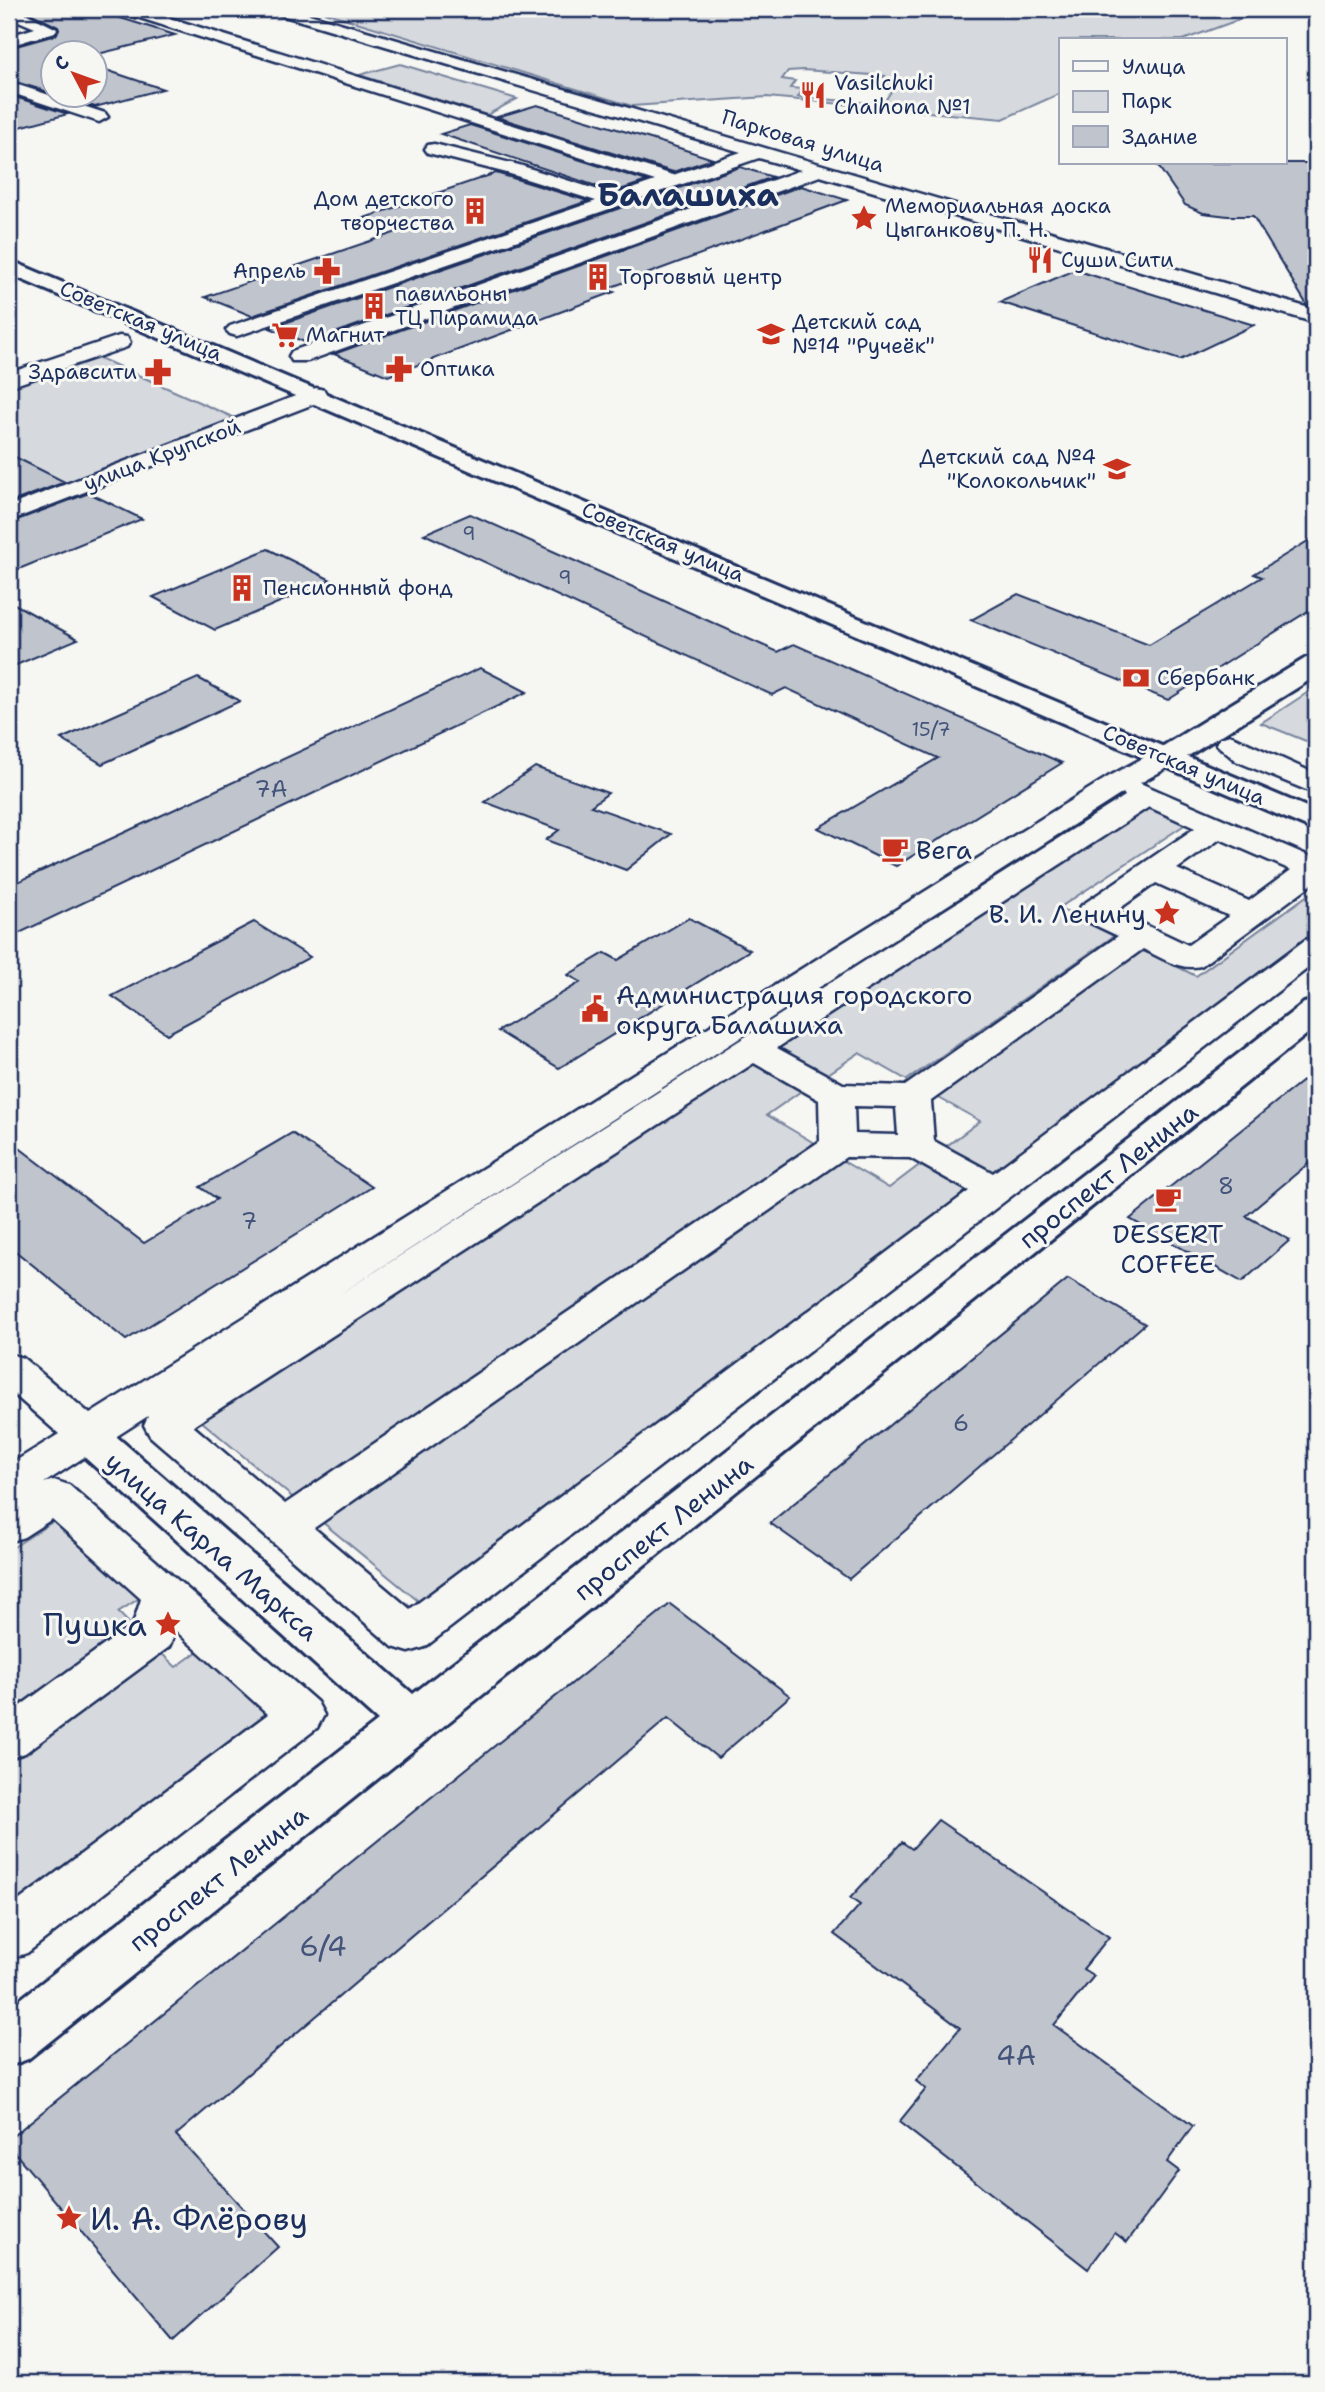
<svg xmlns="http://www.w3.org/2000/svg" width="1325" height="2392" viewBox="0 0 1325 2392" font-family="'Shantell Sans',sans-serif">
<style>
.green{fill:#d6d9dd;stroke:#78849e;stroke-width:2;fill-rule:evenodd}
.building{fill:#c0c4cd;stroke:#1b2f5e;stroke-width:2}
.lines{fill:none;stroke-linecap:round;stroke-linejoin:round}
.street-casing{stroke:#1b2f5e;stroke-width:5}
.secondary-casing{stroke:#1b2f5e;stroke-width:6}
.primary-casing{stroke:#1b2f5e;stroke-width:6}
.street{fill:#f6f6f2;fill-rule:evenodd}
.secondary{fill:#f6f6f2;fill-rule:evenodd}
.primary{fill:#f6f6f2;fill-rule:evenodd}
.labels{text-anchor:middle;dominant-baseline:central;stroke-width:6;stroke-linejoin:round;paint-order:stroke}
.far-number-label{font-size:19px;fill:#44547a}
.far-poi-label{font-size:21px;fill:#1b2f5e;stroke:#f6f6f2;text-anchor:start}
.far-street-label{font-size:21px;fill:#1b2f5e;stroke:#f6f6f2}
.number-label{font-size:23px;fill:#44547a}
.poi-label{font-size:26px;fill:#1b2f5e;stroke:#f6f6f2;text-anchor:start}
.street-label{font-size:26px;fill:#1b2f5e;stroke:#f6f6f2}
.near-number-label{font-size:28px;fill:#44547a}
.near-poi-label{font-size:32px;fill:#1b2f5e;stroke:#f6f6f2;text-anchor:end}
.far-town-label{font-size:33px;font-weight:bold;fill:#1b2f5e;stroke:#f6f6f2}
</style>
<rect width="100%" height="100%" fill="#f6f6f2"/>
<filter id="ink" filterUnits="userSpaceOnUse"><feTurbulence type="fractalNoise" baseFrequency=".0143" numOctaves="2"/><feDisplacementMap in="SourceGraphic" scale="14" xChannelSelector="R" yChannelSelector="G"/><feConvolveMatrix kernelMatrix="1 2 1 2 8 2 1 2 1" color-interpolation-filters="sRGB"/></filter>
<g filter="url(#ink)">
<g class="green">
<path d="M314,9H1268L1183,40H1061V93L1003,119L767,97L632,106ZM803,70L885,76L881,83L895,85L883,104L798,97L803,89L790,88L795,81L782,79L788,71Z"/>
<polygon points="400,64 517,99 487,115 359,75"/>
<polygon points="95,356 237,419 9,505 9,386"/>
<polygon points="1316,687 1316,745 1261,723"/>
<polygon points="1149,804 1189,822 1059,908 1114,936 907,1080 859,1053 822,1078 772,1049"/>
<polygon points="1316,889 1316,941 999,1179 944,1148 980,1121 930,1093 1138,947 1196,976"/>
<polygon points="754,1060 804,1089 767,1115 814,1143 297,1501 200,1420"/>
<polygon points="838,1158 889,1188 926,1160 982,1192 428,1609 321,1521"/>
<polygon points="57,1519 143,1596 118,1612 132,1626 9,1712 9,1550"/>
<polygon points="201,1649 277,1718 9,1921 9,1760 160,1652 176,1667"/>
</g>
<g class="building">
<polygon points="22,9 92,9 175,35 94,55 94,52 52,52 52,93 9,80 9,48 56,35 59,30 58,27"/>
<polygon points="94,66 163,89 95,107 56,94 94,94"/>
<polygon points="9,95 68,114 9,130"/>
<polygon points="537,105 667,144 713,159 673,172 497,117"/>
<polygon points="470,125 647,181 614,192 441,134"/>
<polygon points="1156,163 1316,163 1316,307 1307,305 1253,216 1228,216 1203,213 1185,205"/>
<polygon points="740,167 773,177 307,343 270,328"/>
<polygon points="496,173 588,201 252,316 205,297 400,231 364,218"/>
<polygon points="801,186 847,200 606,289 614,292 388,376 334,354"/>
<polygon points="1075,270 1201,309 1254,325 1180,360 1000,302"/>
<polygon points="9,454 65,482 9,503"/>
<polygon points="89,493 142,519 9,573 9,523"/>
<polygon points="470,514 778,652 794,644 1062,763 896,866 818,828 938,758 786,688 772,695 424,534"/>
<polygon points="1316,536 1316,606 1168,700 971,620 1018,594 1149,645 1262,577 1254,574"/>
<polygon points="268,549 331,580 215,630 153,597"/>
<polygon points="9,601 78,639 9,668"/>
<polygon points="480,668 527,692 9,938 9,886"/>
<polygon points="198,678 240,701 102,764 61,739"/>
<polygon points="535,767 608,793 591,806 671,834 626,870 546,840 559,830 485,802"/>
<polygon points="689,918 750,950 559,1068 498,1031 581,982 568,975 605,953 618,960"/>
<polygon points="254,922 310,957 167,1034 112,996"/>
<polygon points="1316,1070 1316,1157 1246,1216 1290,1240 1242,1282 1130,1219"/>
<polygon points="292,1133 372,1187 126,1340 9,1246 9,1140 144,1243 217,1199 200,1187"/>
<polygon points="1068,1279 1145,1324 849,1579 770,1523"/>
<polygon points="670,1604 790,1696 718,1758 668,1718 176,2135 278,2247 173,2341 9,2146 9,2139"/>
<polygon points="938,1820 1109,1937 1083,1969 1094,1976 1054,2025 1193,2126 1167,2162 1179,2171 1127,2242 1115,2233 1088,2269 899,2122 926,2089 916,2081 960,2028 834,1934 860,1905 850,1898 902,1842 912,1849"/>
</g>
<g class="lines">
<defs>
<g id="street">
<polygon points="9,9 17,9 57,29 55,32 9,46 9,36 35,28 9,17"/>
<polygon points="118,9 141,9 673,175 741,152 271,12 268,9 292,9 1316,310 1316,323 820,176 308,361 292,361 289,356 292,351 801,170 759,158 237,336 230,334 226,330 230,326 596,201 507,173 428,153 425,149 428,145 434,144 519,165 614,195 655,181 121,12"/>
<polygon points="9,82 105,113 108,117 99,122 9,92"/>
<polygon points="119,336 127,337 130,342 127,347 9,387 9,373"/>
<polygon points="316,388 324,390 327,395 324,400 9,521 9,506"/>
<polygon points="1230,735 1316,774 1316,794 1236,761 1216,744 1220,738"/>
<path d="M1166,748L1176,751L1180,757L1176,763L1140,783L1316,859V881L1201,966C1180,971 1162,958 1143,949L931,1101L934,1141L993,1173L1305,940L1316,937V962L425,1647L409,1652L393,1647L150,1436L144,1425L148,1416L44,1483L54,1480L69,1485L317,1702L324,1715L317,1728L27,1953L9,1959V1908L268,1714L176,1631L169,1647L25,1753L9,1758V1714L133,1624L141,1599L52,1519L24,1537L9,1542V1505L20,1497L9,1501V1465L59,1434L9,1390V1354L23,1358L90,1414L1108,777L1156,751ZM1123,793L1125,796L335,1297ZM1149,807L1195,828L1082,905L1077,912L1082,919L1118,936L905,1086L843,1084L777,1048ZM1220,839L1291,870L1249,901L1177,869ZM1156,883L1229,916L1188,945L1116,911ZM754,1063L819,1100L820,1141L285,1504L193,1426ZM854,1106L896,1107L898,1135L855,1134ZM846,1157L910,1158L969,1191L410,1609L314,1528Z"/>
</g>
<g id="secondary">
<polygon points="1316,656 1316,676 1177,763 1166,766 1155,763 1151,757 1155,751 1306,658"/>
<polygon points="1316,1000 1316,1027 28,2059 9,2066 9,2008 378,1721 72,1446 66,1435 72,1424 87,1419 102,1424 413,1694 1304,1003"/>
</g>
<polygon id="primary" points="9,260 1316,811 1316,831 9,274"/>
</defs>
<use href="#street" class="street-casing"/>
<use href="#secondary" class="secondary-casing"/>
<use href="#primary" class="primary-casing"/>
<use href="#street" class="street"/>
<use href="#secondary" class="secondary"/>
<use href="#primary" class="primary"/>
</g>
</g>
<defs>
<symbol id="restaurant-bare" viewBox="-9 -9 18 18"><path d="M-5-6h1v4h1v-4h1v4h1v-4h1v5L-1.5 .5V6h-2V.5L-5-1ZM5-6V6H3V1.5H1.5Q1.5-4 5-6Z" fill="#c8321e" stroke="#f6f6f2" stroke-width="2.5" paint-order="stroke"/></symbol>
<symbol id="building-bare" viewBox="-9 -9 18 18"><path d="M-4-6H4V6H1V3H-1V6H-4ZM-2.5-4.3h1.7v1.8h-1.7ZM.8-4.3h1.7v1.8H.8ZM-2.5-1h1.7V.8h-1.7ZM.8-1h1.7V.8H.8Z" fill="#c8321e" stroke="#f6f6f2" stroke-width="2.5" paint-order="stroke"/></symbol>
<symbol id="sight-bare" viewBox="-9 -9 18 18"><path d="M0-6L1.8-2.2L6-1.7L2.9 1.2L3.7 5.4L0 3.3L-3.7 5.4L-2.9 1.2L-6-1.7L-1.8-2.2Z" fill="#c8321e" stroke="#f6f6f2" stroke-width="2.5" paint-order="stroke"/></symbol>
<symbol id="pharmacy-bare" viewBox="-9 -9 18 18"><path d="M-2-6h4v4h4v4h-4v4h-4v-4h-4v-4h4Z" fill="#c8321e" stroke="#f6f6f2" stroke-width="2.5" paint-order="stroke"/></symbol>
<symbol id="school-bare" viewBox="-9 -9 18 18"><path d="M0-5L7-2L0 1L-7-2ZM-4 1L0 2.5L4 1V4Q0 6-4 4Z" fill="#c8321e" stroke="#f6f6f2" stroke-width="2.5" paint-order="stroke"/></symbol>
<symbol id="supermarket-bare" viewBox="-9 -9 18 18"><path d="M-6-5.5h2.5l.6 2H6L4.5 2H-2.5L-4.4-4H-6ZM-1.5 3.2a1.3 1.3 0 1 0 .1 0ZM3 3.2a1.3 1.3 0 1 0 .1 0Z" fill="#c8321e" stroke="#f6f6f2" stroke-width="2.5" paint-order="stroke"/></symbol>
<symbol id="bank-bare" viewBox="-9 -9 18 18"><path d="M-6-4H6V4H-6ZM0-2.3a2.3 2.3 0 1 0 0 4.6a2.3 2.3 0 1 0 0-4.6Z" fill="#c8321e" stroke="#f6f6f2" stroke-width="2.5" paint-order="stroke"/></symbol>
<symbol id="cafe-bare" viewBox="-9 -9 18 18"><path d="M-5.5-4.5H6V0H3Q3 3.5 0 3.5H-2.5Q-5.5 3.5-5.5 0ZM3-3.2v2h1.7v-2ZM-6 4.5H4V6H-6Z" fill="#c8321e" stroke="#f6f6f2" stroke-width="2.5" paint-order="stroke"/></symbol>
<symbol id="civic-bare" viewBox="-9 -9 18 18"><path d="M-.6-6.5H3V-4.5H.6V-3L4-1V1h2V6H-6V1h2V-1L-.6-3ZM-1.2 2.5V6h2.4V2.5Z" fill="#c8321e" stroke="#f6f6f2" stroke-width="2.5" paint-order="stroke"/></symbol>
</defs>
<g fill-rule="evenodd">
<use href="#restaurant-bare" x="794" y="76" width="38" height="38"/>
<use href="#building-bare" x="456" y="192" width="38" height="38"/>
<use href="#sight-bare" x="845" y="199" width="38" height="38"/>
<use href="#restaurant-bare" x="1021" y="241" width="38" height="38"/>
<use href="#pharmacy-bare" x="308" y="252" width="38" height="38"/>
<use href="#building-bare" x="579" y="258" width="38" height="38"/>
<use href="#building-bare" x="355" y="287" width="38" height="38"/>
<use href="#school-bare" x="752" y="315" width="38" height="38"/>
<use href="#supermarket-bare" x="266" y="316" width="38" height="38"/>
<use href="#pharmacy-bare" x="380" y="350" width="38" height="38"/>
<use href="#pharmacy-bare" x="139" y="353" width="38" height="38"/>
<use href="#school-bare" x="1098" y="450" width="38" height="38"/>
<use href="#building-bare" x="223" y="569" width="38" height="38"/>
<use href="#bank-bare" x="1117" y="659" width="38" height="38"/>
<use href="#cafe-bare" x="876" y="830" width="38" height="38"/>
<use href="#sight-bare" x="1148" y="894" width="38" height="38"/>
<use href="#civic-bare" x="576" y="990" width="38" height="38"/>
<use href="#cafe-bare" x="1149" y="1180" width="38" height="38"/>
<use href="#sight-bare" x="149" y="1605" width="38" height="38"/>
<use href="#sight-bare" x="50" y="2199" width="38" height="38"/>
</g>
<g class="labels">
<g class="far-number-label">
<text x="469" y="533">9</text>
<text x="565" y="577">9</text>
<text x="931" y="729">15/7</text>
</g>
<g class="far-poi-label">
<text x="834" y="83">Vasilchuki<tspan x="834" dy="24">Chaihona №1</tspan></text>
<text x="454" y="199" text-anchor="end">Дом детского<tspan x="454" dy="24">творчества</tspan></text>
<text x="885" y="206">Мемориальная доска<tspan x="885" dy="24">Цыганкову П. Н.</tspan></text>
<text x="1061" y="260">Суши Сити</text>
<text x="306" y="271" text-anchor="end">Апрель</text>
<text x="619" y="277">Торговый центр</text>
<text x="395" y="294">павильоны<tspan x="395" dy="24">ТЦ Пирамида</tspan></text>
<text x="792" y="322">Детский сад<tspan x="792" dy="24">№14 "Ручеёк"</tspan></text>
<text x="306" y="335">Магнит</text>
<text x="420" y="369">Оптика</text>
<text x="137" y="372" text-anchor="end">Здравсити</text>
<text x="1096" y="457" text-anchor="end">Детский сад №4<tspan x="1096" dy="24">"Колокольчик"</tspan></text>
<text x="263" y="588">Пенсионный фонд</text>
<text x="1157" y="678">Сбербанк</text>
</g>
<g class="far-street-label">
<text transform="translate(803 141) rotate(17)">Парковая улица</text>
<text transform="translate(141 321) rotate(23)">Советская улица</text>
<text transform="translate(162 455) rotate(-21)">улица Крупской</text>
<text transform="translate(663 542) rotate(23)">Советская улица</text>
<text transform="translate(1184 765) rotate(23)">Советская улица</text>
</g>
<g class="number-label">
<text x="271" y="789">7А</text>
<text x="1226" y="1186">8</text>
<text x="249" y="1221">7</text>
<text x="961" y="1423">6</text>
</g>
<g class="poi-label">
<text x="916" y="849">Вега</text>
<text x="1146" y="913" text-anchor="end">В. И. Ленину</text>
<text x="616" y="994">Администрация городского<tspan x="616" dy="30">округа Балашиха</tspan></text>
<text x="1168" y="1233" text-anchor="middle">DESSERT<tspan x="1168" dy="30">COFFEE</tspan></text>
</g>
<g class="street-label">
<text transform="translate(1108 1175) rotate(-38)">проспект Ленина</text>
<text transform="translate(663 1527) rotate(-38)">проспект Ленина</text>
<text transform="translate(212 1546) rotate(41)">улица Карла Маркса</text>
<text transform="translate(218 1878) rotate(-38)">проспект Ленина</text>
</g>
<g class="near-number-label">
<text x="323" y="1946">6/4</text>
<text x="1016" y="2055">4А</text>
</g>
<g class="near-poi-label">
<text x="147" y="1624">Пушка</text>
<text x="90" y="2218" text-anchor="start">И. А. Флёрову</text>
</g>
<g class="far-town-label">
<text x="688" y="194">Балашиха</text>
</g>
</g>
<rect width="1325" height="2392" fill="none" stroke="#f6f6f2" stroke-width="35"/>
<rect x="18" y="18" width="1290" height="2357" fill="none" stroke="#1b2f5e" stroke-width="2.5" filter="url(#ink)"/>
<rect x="1059" y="38" width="228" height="126" fill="#f6f6f2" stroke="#9ea6b7" stroke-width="2"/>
<rect x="1073" y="61" width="35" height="10" fill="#f6f6f2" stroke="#9ea6b7" stroke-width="2"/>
<text x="1122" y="74" font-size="21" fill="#1b2f5e">Улица</text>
<rect x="1073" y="91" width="35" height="21" fill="#d6d9dd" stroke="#9ea6b7" stroke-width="2"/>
<text x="1122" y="108" font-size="21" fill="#1b2f5e">Парк</text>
<rect x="1073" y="126" width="35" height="21" fill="#c0c4cd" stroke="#9ea6b7" stroke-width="2"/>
<text x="1122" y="144" font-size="21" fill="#1b2f5e">Здание</text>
<g transform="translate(74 74) rotate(311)"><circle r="33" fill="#f6f6f2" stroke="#9ea6b7" stroke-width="2"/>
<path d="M0-5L12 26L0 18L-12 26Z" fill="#c8321e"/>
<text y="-10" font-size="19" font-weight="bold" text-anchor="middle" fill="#1b2f5e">С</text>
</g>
</svg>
